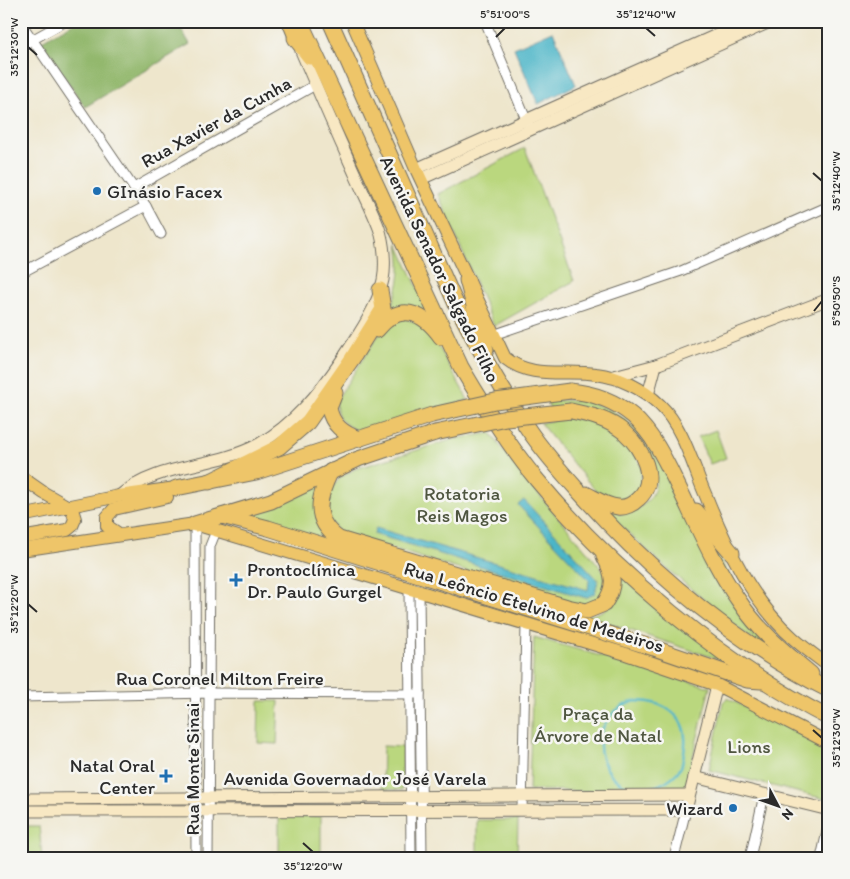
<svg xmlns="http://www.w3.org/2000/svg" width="850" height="879" viewBox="0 0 850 879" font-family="Itim,sans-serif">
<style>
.green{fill:#bad77e;stroke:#728154}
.forest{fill:#93b86d;stroke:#5f724c}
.water{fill:#4bb5c8;stroke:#3b707a}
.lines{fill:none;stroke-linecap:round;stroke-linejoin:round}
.stream{stroke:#4bb5c8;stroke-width:2.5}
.street-casing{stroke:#6f6c63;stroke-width:11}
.secondary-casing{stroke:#6f6c63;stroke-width:13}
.primary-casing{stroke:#6f6c63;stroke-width:14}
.highway-casing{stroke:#6f6c63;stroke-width:17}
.street{stroke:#fff;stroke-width:9}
.secondary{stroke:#f8e8c3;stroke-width:11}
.primary{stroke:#eec569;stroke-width:12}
.highway{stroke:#eec569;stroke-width:15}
.highway-bridge-casing{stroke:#6f6c63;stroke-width:17;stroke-linecap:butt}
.highway-bridge{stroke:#eec569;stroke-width:15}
.ticks{fill:none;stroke:#2b2b2b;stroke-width:2}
.poi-dot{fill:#1f6fb2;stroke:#f6f6f2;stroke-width:2}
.labels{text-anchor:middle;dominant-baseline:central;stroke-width:5;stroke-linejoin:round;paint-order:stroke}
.street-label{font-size:19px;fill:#2b2b2b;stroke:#f6f6f2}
.poi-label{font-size:19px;fill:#2b2b2b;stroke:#f6f6f2;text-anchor:start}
.park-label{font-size:19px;fill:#4f5640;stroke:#f6f6f2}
.neatline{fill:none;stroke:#2b2b2b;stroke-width:2}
.ticks-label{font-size:12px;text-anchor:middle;fill:#2b2b2b}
</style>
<rect width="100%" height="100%" fill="#f6f6f2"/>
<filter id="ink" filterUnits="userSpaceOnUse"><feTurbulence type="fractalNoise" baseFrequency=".02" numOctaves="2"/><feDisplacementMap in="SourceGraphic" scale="10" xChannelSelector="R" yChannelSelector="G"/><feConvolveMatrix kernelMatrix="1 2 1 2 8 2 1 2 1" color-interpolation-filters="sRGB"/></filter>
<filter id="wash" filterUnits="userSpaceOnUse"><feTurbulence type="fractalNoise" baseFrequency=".0096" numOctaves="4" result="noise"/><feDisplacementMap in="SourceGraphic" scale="20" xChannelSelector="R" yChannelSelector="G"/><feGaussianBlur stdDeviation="1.12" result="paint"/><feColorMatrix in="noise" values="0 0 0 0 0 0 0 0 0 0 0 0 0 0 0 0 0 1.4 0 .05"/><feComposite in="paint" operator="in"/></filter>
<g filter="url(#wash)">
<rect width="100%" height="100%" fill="#eee6cc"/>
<g class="green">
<polygon points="525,148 574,281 494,326 438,194"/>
<path d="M398,244L431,318L389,312C399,289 403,269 398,244Z"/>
<path d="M401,317L428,327L468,400L362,432C344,426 334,418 337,399L385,325Z"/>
<path d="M577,400C608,406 622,414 644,436L778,653L774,658L666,568L607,513L612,508L620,514C640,511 660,497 655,473C653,461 641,446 635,435L549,408L547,401Z"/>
<polygon points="565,418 587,420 616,434 632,449 642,468 639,493 623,502 609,499 595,490 540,423"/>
<polygon points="716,430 726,458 710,464 698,437"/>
<polygon points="491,433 512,463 607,575 609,590 587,609 339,532 328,519 327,505 332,488 341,477 355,469 454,439"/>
<polygon points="320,482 332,540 244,519 277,506"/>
<path d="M618,572L733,664L587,616C611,611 623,598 618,572Z"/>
<polygon points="534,637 710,687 684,793 529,790"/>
<polygon points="727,698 829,748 829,800 709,770 723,702"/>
<polygon points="259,701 279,701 277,744 258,743"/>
<polygon points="383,746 403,747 402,790 382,789"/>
<rect x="279" y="816" width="42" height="42"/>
<polygon points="477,820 518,820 517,858 477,858"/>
<polygon points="21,826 39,826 42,858 21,858"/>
</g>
<polygon class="forest" points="77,21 176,21 190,44 85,107 40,42"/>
<g class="water">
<polygon points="553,31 576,85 538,104 514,48"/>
<polygon points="524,500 598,580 595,593 586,598 374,534 376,528 588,590 589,580 518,505"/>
</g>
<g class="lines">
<path class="stream" d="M635,701C667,701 691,718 684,752C683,757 683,763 681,767C676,776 666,782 657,786C606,807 570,722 635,701Z"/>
</g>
</g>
<g filter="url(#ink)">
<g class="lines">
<defs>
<g id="street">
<polyline points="485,21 528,124"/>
<polyline points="21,23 146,206 161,234"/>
<polyline points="21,46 66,21"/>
<polyline points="134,188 315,85"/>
<polyline points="21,273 146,206"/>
<polyline points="493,335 681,271 829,206"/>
<polyline points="195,524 196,858"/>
<polyline points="409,588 411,858"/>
<polyline points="419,591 422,858"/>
<polyline points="21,697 209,693 420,694"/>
<polyline points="522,810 526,625"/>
<polyline points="208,858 210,546 216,531"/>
<polyline points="674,858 686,810"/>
<polyline points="750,858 764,795"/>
<polyline points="821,858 829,823"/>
</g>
<g id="secondary">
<polyline points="416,169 748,21"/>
<polyline points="421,179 772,21"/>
<polyline points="610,377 656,365 829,299"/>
<polyline points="648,395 656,365"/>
<path d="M119,496C159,462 213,469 259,444C294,424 319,393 341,361C357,337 377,309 383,280C386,264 384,243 379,228C372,209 362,191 354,172C336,132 318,91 301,51"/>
<polyline points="694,777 829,810"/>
<polyline points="21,799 689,795"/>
<polyline points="21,811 686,810 717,685"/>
</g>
<g id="primary">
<polyline points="288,21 295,38"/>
<path d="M352,21L416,169L505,358C532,380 565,369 596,374C620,377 643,389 660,405C684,428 693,467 706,496C726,546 752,602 793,638C804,648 817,657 829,666"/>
<polyline points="21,477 44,493 72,509 75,519 72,526 67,530 21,538"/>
<polyline points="21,516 119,496 176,488"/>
<polyline points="119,534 107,526 107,517 114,509 167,497"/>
<polyline points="21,550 195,524 626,654 717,685 829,743"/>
</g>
<g id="highway">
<path d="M300,21L461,367C484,406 508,445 537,480C612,570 724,665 829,718"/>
<path d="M330,21L456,304C477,346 501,389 528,429C544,453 564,475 583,496C653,574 735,643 829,690"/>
<polyline points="295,38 310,57"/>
<polyline points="467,280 486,350"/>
<path d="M377,330C400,302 422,311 441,337"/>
<path d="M570,391C593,393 615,401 633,416C655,436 667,464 680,490C698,527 715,567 739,601C758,630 784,652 811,674"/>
<path d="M335,393L329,408C332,425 343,433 359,439"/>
<path d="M571,411C591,415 608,419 624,432C641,447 660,480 638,499C633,504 625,508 618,507C606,506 596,499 586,494"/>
<path d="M331,471C318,497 312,520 339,539L567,607L587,611L604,604C616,587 614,574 604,556"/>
<polyline points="209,482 279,447 308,422 352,359 383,309 380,290"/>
<polyline points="176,488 256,472 432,415"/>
<polyline points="696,511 732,553"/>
<polyline points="222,516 268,528 654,648 747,680 761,681"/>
<polyline points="195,524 271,501 358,459 435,433"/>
</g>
</defs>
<use href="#street" class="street-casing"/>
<use href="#secondary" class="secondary-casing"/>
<use href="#primary" class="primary-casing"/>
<use href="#highway" class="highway-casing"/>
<use href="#street" class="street"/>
<use href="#secondary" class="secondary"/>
<use href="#primary" class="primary"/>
<use href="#highway" class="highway"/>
<defs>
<g id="highway-bridge">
<polyline points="432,415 495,401 570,391"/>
<polyline points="435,433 506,418 571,411"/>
</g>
</defs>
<use href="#highway-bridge" class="highway-bridge-casing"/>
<use href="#highway-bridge" class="highway-bridge"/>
</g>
</g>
<path class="ticks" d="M646,28L655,36M496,37L505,28M28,47L37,55M813,173L822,181M814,311L822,301M28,604L37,612M813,730L822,738M303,843L313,852"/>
<g class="poi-dot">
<circle cx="97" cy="191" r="5"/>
<path d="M233.5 572.5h5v5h5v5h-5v5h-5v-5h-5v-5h5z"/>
<path d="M163.5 768.5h5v5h5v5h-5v5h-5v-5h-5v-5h5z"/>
<circle cx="733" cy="808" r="5"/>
</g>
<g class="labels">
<g class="street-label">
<text transform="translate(216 122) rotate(-29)">Rua Xavier da Cunha</text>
<text transform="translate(440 269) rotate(64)">Avenida Senador Salgado Filho</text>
<text transform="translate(534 607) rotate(17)">Rua Leôncio Etelvino de Medeiros</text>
<text x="220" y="678">Rua Coronel Milton Freire</text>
<text transform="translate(192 769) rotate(-90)">Rua Monte Sinai</text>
<text x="355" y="778">Avenida Governador José Varela</text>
</g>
<g class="poi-label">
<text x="107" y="191">GInásio Facex</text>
<text x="247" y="569">Prontoclínica<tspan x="247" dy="22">Dr. Paulo Gurgel</tspan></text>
<text x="155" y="765" text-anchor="end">Natal Oral<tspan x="155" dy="22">Center</tspan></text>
<text x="723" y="808" text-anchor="end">Wizard</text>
</g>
<g class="park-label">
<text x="462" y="493">Rotatoria<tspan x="462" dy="22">Reis Magos</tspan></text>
<text x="598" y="713">Praça da<tspan x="598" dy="22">Árvore de Natal</tspan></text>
<text x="749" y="746">Lions</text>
</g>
</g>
<rect width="850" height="879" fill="none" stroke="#f6f6f2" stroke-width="55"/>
<g transform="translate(778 806) rotate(131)" stroke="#f6f6f2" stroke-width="4" paint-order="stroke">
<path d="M0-4L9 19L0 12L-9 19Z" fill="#2b2b2b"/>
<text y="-8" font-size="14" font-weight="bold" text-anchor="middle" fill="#2b2b2b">N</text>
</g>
<rect x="28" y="28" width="794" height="824" class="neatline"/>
<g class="ticks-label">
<text x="505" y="18">5°51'00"S</text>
<text x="646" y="18">35°12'40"W</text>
<text transform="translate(14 47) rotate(-90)" y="4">35°12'30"W</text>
<text transform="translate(836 181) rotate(-90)" y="4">35°12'40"W</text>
<text transform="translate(836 301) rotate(-90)" y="4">5°50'50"S</text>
<text transform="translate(14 604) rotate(-90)" y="4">35°12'20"W</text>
<text transform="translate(836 738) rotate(-90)" y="4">35°12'30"W</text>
<text x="313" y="870">35°12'20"W</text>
</g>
</svg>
